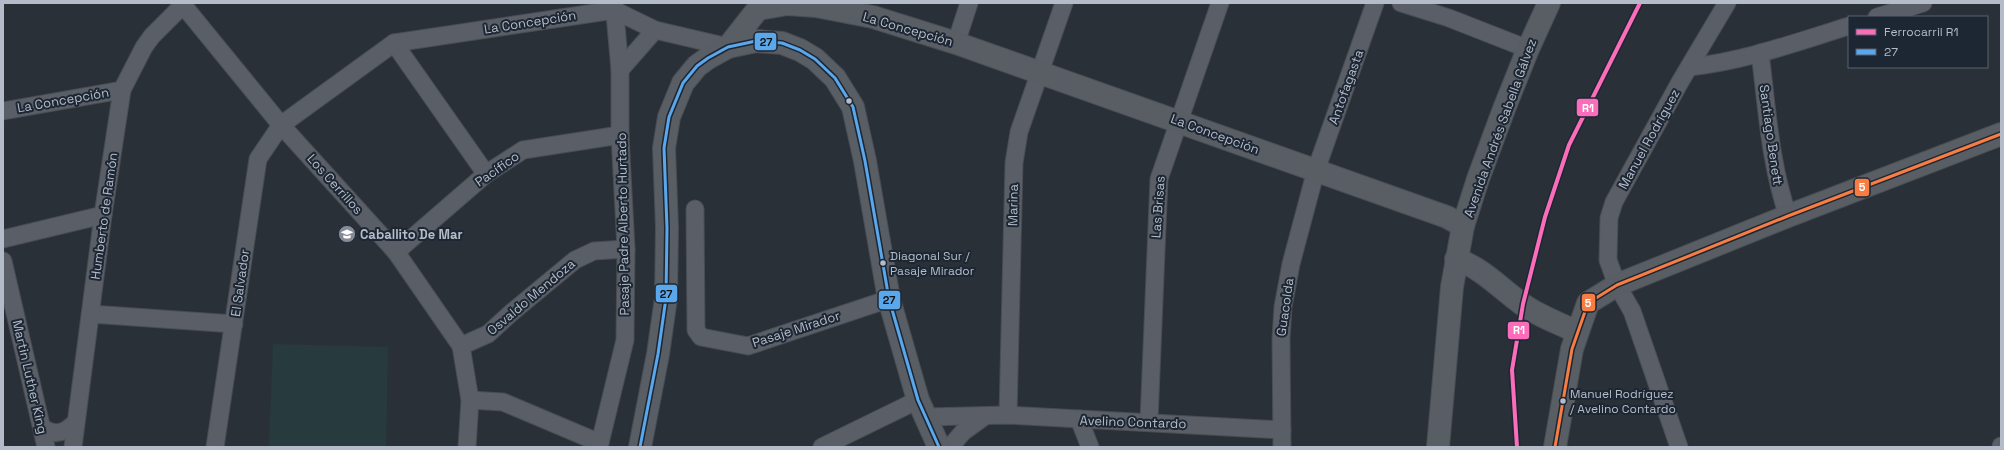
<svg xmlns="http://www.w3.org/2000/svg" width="2004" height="450" viewBox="0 0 2004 450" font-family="'Space Grotesk',sans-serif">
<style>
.green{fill:#273a3e}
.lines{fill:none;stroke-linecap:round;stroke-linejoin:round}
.street-casing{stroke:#484c53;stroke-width:19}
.secondary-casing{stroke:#484c53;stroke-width:24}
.street{stroke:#5a5e66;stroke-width:17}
.secondary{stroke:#595d64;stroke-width:22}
.bus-1-casing{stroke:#1d2633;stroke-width:6}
.bus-2-casing{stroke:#1d2633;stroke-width:6}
.bus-1{stroke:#5aa8eb;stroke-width:3}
.bus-2{stroke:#f77d43;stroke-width:3}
.rail-1-casing{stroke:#1d2633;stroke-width:7}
.rail-1{stroke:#fb6dba;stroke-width:4}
.bus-dot{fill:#b4bcc9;stroke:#1d2633;stroke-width:1.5}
.labels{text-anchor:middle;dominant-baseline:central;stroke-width:4;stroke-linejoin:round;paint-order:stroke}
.bus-label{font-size:12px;fill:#b4bcc9;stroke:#1d2633;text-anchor:start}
.street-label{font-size:13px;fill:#b4bcc9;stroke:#1d2633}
.poi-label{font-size:13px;font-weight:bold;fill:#b4bcc9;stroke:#1d2633;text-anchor:start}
.line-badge{stroke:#1d2633;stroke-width:1.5}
.badge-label{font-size:11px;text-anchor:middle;font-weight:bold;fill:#fff}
.pale-badge-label{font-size:11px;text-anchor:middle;font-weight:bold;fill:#111}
</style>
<rect width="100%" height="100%" fill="#2a3038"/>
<polygon class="green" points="273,344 388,347 386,447 269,447"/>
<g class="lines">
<defs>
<g id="street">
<polyline points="1401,3 1449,18 1528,49"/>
<polyline points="1877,17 1923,3"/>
<polyline points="394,43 486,174"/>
<polyline points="956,43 969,3"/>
<path d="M1760,53C1767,108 1770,164 1788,216"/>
<path d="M1690,67C1745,61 1797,42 1849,26"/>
<polyline points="620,70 655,30"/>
<polyline points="3,111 122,90"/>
<polyline points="695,209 696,330 701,337 748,346 889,299"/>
<polyline points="3,239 103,215"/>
<polyline points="396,252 486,174 523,150 620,135"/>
<polyline points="3,261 46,447"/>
<polyline points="91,314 234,324"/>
<polyline points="461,346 488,334 511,313 575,260 594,251 626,249"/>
<polyline points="470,400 503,402 600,443"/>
<polyline points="1008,415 1014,163 1019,132 1064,3"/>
<polyline points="925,417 1008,415 1282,430"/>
<polyline points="1079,419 1090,447"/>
<polyline points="1149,421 1159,179 1220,3"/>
<path d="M42,427C55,437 65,433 76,422"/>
<polyline points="73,447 103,215 122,90 144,47 152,36 183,5 281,125 396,252 461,346 470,400 467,447"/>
<polyline points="215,447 258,159 281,125 394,43 614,10 655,30 728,47"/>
<polyline points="599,447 625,340 626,249 620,135 620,70 614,3"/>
<polyline points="822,447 918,400"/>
<polyline points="950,447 963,432 985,416"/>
<polyline points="1282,447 1281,338 1283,307 1291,264 1316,170 1375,3"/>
<polyline points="1679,447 1632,311 1617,285 1608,260 1609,218 1614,202 1680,82 1727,3"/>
<polyline points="2001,447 2001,446"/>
</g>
<g id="secondary">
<polyline points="728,47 758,9 787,4 816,6 873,17 956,43 1447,217 1463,226"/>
<path d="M1456,259C1482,268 1500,288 1522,304C1538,316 1559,323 1577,332"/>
<polyline points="640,447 658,354 666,298 667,228 664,148 669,117 683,83 697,66 708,58 728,47 756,41 782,43 800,50 815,59 835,78 853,107 865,161 889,299 918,400 939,447"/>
<polyline points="1438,447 1452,287 1463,226 1478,179 1504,109 1528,49 1549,3"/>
<polyline points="1555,447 1572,349 1588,303 1617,285 1788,216 2001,134"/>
</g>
</defs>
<use href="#street" class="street-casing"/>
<use href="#secondary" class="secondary-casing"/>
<use href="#street" class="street"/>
<use href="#secondary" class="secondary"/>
<defs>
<polyline id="bus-1" points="640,447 658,354 666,298 667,228 664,148 669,117 683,83 697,66 708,58 728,47 756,41 782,43 800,50 815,59 835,78 853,107 865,161 889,299 918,400 939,447"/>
<polyline id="bus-2" points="1555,447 1572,349 1588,303 1617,285 1788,216 2001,134"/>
</defs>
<use href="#bus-1" class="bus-1-casing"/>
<use href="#bus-2" class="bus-2-casing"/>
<use href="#bus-1" class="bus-1"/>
<use href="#bus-2" class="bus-2"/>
<defs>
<polyline id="rail-1" points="1517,447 1512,370 1523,304 1545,217 1569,145 1640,3"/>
</defs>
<use href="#rail-1" class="rail-1-casing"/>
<use href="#rail-1" class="rail-1"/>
</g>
<defs>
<symbol id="school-disc" viewBox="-11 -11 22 22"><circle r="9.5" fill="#848b96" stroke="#1d2633"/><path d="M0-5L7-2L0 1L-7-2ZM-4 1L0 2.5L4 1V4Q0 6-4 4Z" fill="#fff"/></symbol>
</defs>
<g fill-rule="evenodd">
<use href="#school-disc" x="337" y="224" width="20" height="20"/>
</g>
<g class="bus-dot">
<circle cx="849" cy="101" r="3.5"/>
<circle cx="883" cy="263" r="3.5"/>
<circle cx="1563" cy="401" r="3.5"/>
</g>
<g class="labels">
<g class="bus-label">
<text x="890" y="256">Diagonal Sur /<tspan x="890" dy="15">Pasaje Mirador</tspan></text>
<text x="1570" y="394">Manuel Rodríguez<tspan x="1570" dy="15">/ Avelino Contardo</tspan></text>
</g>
<g class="street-label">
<text transform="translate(530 22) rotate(-9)">La Concepción</text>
<text transform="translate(908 29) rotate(16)">La Concepción</text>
<text transform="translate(1346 87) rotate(-70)">Antofagasta</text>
<text transform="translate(63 100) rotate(-10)">La Concepción</text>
<text transform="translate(1500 128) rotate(-70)">Avenida Andrés Sabella Gálvez</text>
<text transform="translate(1215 134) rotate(20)">La Concepción</text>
<text transform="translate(1771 135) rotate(82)">Santiago Benett</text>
<text transform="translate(1649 139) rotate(-61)">Manuel Rodríguez</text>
<text transform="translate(497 169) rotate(-35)">Pacífico</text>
<text transform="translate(335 184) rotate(48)">Los Cerrillos</text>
<text transform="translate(1013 205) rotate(-89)">Marina</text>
<text transform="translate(1158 207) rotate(-86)">Las Brisas</text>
<text transform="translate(104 216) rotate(-82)">Humberto de Ramón</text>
<text transform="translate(623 224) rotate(-91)">Pasaje Padre Alberto Hurtado</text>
<text transform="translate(240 283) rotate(-82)">El Salvador</text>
<text transform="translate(531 297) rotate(-40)">Osvaldo Mendoza</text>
<text transform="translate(1285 307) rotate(-82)">Guacolda</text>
<text transform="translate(796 329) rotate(-18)">Pasaje Mirador</text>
<text transform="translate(30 377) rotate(77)">Martin Luther King</text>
<text transform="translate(1133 422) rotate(2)">Avelino Contardo</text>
</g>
<g class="poi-label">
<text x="360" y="234">Caballito De Mar</text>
</g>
</g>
<g class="line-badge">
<rect x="754" y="32" width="23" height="19" rx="4" fill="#5aa8eb"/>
<rect x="1576" y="98" width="23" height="19" rx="4" fill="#fb6dba"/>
<rect x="1854" y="178" width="16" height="19" rx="4" fill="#f77d43"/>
<rect x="655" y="284" width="23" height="19" rx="4" fill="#5aa8eb"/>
<rect x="878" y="290" width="23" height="20" rx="4" fill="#5aa8eb"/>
<rect x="1581" y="293" width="15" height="19" rx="4" fill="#f77d43"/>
<rect x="1507" y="321" width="23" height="19" rx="4" fill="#fb6dba"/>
</g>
<g class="badge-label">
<text x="1588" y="112">R1</text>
<text x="1862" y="191">5</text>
<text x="1588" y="307">5</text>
<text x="1519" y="334">R1</text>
</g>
<g class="pale-badge-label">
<text x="766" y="46">27</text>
<text x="666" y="298">27</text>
<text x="889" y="304">27</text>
</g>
<rect width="2004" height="450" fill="none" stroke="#b4bcc9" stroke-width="8"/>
<rect x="1848" y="16" width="140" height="52" fill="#1d2633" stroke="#59626f"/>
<rect x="1856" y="29" width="20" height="6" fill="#fb6dba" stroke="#59626f"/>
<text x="1884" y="36" font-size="12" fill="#b4bcc9">Ferrocarril R1</text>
<rect x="1856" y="49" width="20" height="6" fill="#5aa8eb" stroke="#59626f"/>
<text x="1884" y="56" font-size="12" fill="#b4bcc9">27</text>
</svg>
